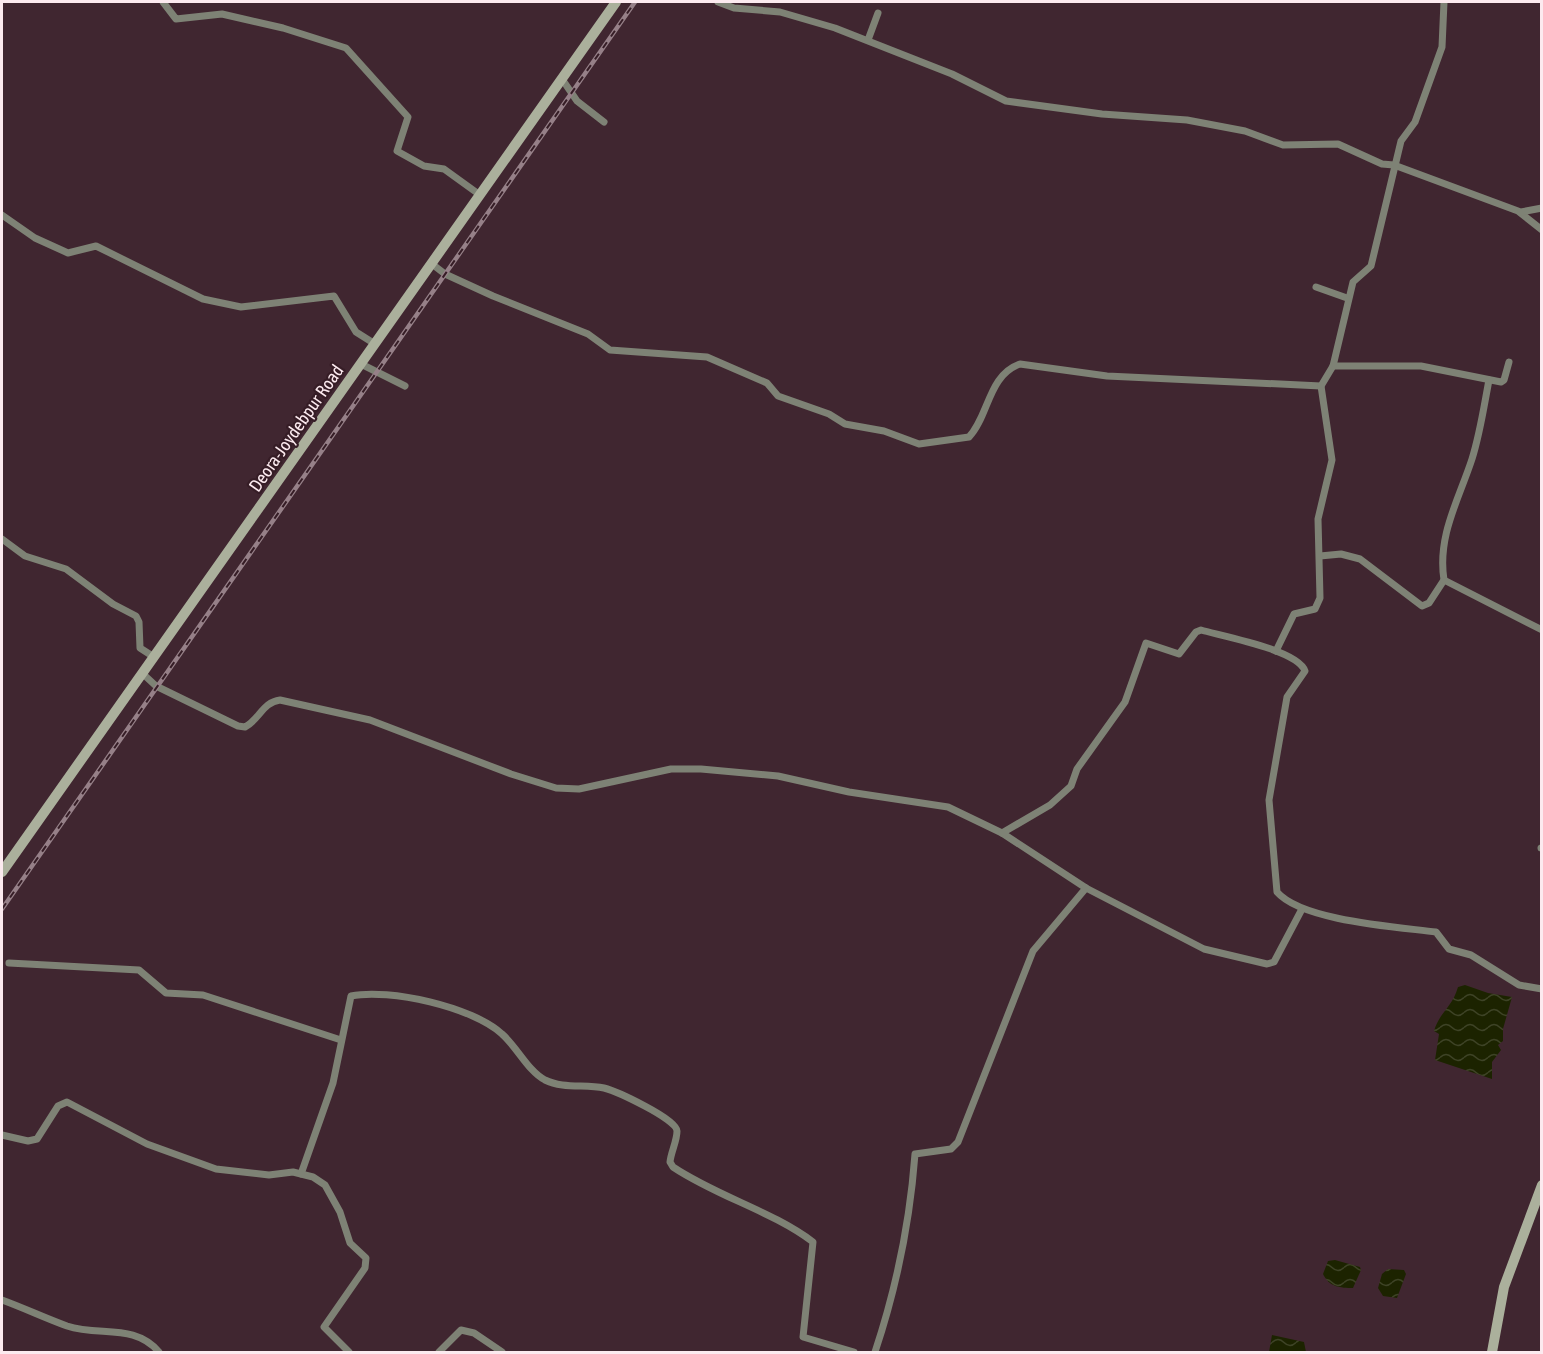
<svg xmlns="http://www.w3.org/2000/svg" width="1543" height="1354" viewBox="0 0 1543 1354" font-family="'Asap Condensed',sans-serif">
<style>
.water{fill:url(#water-waves)}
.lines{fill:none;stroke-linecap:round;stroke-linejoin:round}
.street{stroke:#7e8275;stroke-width:7}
.secondary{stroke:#abb09c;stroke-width:10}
.rail-casing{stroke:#968088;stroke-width:4.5}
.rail{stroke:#361d26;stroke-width:2;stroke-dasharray:7;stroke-linecap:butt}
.labels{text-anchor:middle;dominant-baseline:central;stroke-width:4.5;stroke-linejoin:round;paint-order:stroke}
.street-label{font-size:18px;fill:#fceaef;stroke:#361d26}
</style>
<defs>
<pattern id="water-waves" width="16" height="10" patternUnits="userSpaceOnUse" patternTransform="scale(1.5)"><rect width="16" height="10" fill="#1c2300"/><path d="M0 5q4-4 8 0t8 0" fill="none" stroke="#3e4326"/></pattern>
</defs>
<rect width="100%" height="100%" fill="#402630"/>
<g class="water">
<path d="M1465,985L1488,993L1512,997L1503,1029V1041L1498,1045L1501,1050L1492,1062V1079L1435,1060L1439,1034L1434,1031C1440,1011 1452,1008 1458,987Z"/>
<path d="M1335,1260L1360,1267L1361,1270L1353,1288C1340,1288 1329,1287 1323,1274L1328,1261Z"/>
<polygon points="1388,1269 1404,1270 1406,1274 1397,1298 1383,1296 1378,1288 1382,1274"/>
<polygon points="1272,1335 1304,1342 1306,1352 1269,1352"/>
</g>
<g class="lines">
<g class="street">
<polyline points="163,2 176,19 222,14 283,28 346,48 408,117 397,151 424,166 444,169 480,195"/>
<polyline points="718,2 734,8 780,12 835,28 952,74 1006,101 1102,114 1187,120 1245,131 1283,145 1338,144 1382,164 1394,165 1518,211 1542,230"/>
<polyline points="868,40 878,13"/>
<polyline points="562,79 577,101 604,122"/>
<polyline points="1521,212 1542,208"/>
<polyline points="2,215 35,238 68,253 96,246 203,299 241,307 334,296 356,332 375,344"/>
<path d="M432,264L445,274L493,296L588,334L610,350L707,357L767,383L778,396L829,414L845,424L884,431L919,444L969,437C989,416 988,375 1020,364L1107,376L1321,386"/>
<polyline points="1316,287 1347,298"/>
<polyline points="361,364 405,386"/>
<polyline points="1333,366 1421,366 1501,382 1504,380 1509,362"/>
<polyline points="2,539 25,556 66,569 113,604 136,616 139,622 140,648 154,657"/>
<path d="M1320,556L1341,554L1360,559L1422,606L1429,603L1444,580C1437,536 1459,499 1472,459C1480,434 1484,406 1489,380"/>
<polyline points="1444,580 1542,630"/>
<polyline points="1276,651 1294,614 1315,609 1320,598 1318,519 1332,460 1321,386 1333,366 1353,282 1371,266 1401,141 1415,122 1442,47 1444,2"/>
<path d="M142,673L156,686L238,726L245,727C259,720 263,702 280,700L370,720L511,774L556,788L579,789L671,769H701L778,776L849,792L948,807L1002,833L1086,888L1204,949L1267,964L1274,962L1302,909"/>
<path d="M1002,833L1050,805L1071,786L1077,769L1125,702L1146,643L1179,654L1196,632L1201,630C1222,636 1298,650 1305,671L1287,697L1269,800L1277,892C1302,921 1398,927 1436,932L1449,949L1471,955L1519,985L1542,989"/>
<polyline points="1541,848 1542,848"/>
<polyline points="9,963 139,970 166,993 203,995 341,1040"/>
<polyline points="2,1135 28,1141 37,1139 58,1106 67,1102 147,1144 216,1169 269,1175 293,1172 313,1177 325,1185 340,1212 350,1243 366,1258 365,1268 324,1327 349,1352"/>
<path d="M301,1174L333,1083L351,996C389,988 473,1007 502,1034C517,1047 528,1071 545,1080C563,1089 585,1084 604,1088C616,1091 677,1119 677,1131C677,1141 671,1152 670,1162L673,1167C718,1197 772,1211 813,1242L803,1337L854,1352"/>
<path d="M2,1300C24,1308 45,1318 67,1326C100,1337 134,1323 159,1352"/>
<polyline points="439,1352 461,1330 474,1333 502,1352"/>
<path d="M875,1352C896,1289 910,1221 915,1154L951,1149L958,1142L1033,951L1086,888"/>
</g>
<g class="secondary">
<polyline points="2,872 616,2"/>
<polyline points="1492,1352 1504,1287 1542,1185"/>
</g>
<defs>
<polyline id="rail" points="2,909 635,2"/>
</defs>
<use href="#rail" class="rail-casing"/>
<use href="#rail" class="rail"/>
</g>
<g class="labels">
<g class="street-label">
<text transform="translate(296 428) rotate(-55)">Deora-Joydebpur Road</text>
</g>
</g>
<rect width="1543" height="1354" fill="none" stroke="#fceaef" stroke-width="6"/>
</svg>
